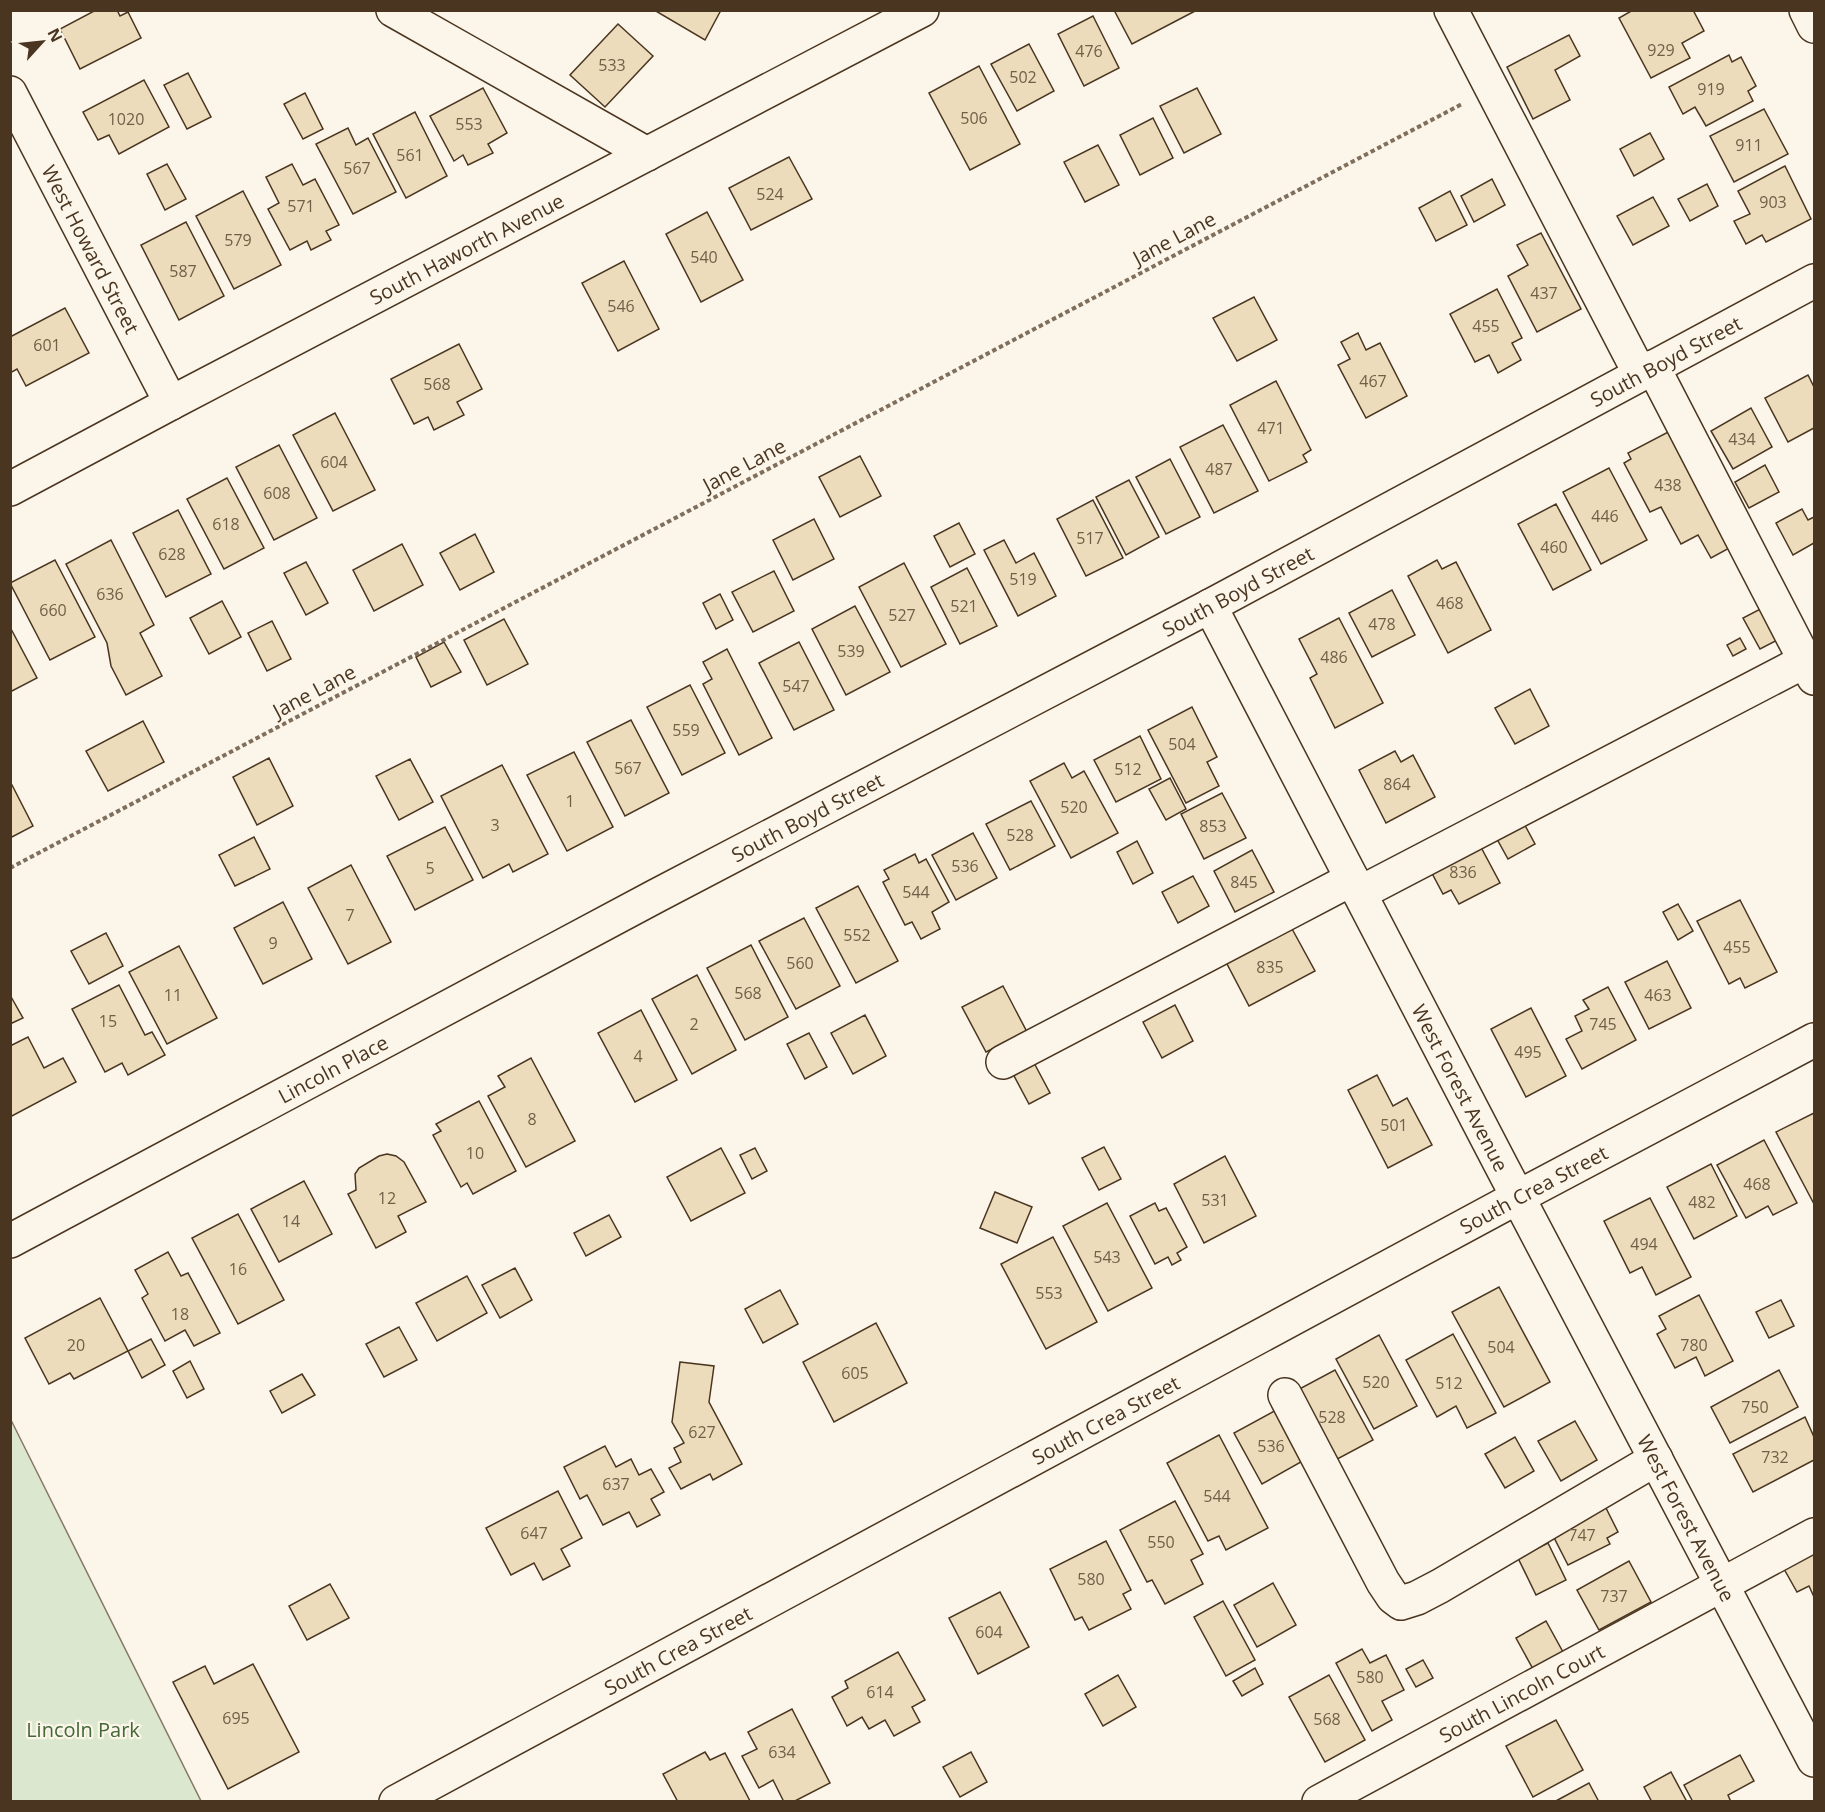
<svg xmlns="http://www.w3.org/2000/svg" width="1825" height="1812" viewBox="0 0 1825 1812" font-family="'Open Sans',sans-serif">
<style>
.green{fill:#dce7d0;stroke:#887966;stroke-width:1.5}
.building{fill:#ecdcbc;stroke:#4a3520;stroke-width:1.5}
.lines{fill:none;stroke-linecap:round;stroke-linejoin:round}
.minor-casing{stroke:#4a3520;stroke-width:36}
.path{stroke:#7f6f5c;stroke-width:4;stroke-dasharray:4.5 3;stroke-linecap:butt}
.minor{stroke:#fbf6e9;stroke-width:33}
.labels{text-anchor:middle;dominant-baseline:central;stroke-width:4.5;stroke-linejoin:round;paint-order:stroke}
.number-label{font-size:16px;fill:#725f47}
.street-label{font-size:20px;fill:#4a3520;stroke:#fbf6e9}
.park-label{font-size:20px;fill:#436837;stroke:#fbf6e9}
</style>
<rect width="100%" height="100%" fill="#fbf6e9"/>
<polygon class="green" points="11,1420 201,1801 11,1801"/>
<g class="building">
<polygon points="96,10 117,10 120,16 128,12 141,38 80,69 60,29"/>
<polygon points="654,10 721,10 705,40"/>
<polygon points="1114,10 1197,10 1132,44"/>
<polygon points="1633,10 1693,10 1704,31 1682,43 1690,58 1651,78 1619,18"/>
<polygon points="1093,16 1119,68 1084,86 1058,34"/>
<polygon points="618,24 653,56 605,107 570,75"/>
<polygon points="1569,35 1580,56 1555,70 1570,100 1533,119 1507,67"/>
<polygon points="1029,44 1054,91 1017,111 991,64"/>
<polygon points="1729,55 1732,62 1741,57 1756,86 1748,91 1753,101 1706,126 1695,107 1683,114 1669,87"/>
<polygon points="979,66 1020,144 970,170 929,93"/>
<polygon points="188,73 211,117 187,129 164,85"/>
<polygon points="144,80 169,127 119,154 109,135 98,140 83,112"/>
<polygon points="483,88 507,133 488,144 493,153 468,165 463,155 454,161 430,116"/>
<polygon points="1197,88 1221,134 1184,153 1160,106"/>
<polygon points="305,93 323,129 303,139 284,104"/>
<polygon points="1764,109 1788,154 1734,182 1710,136"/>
<polygon points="415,112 447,176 406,198 373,134"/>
<polygon points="1153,118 1173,158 1140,175 1120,135"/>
<polygon points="348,128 356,145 368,138 396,192 353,214 316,144"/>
<polygon points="1650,133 1664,159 1634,176 1620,149"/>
<polygon points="1098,145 1119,185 1085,202 1064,162"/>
<polygon points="789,157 812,199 751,230 729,188"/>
<polygon points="167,164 186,199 165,210 147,174"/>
<polygon points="292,164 303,185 315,179 339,225 326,231 331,240 311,250 307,241 290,250 268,209 279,203 266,177"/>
<polygon points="1785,166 1811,219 1766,242 1762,235 1746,244 1734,221 1750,214 1738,191"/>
<polygon points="1492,179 1505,205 1474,222 1461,196"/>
<polygon points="1707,184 1718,206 1690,221 1678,199"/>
<polygon points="243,191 281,265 234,289 196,216"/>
<polygon points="1450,191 1467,225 1436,241 1419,208"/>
<polygon points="1653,197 1669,226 1633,245 1617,216"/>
<polygon points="707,212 743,280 701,302 666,234"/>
<polygon points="186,222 224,296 179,320 141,245"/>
<polygon points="1541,233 1581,309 1537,332 1508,276 1528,265 1517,245"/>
<polygon points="624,261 659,329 618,351 582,283"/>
<polygon points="1497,289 1522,338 1512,343 1521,360 1498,373 1489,355 1475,362 1450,314"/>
<polygon points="1254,297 1277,340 1237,361 1213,318"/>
<polygon points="65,308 89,353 26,386 17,369 10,373 10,337"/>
<polygon points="1358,333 1366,350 1380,343 1407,396 1366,418 1338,365 1350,359 1341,342"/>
<polygon points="459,344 482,389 457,402 464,415 434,430 428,417 414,424 391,379"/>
<polygon points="1808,375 1814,387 1814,428 1788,442 1765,398"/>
<polygon points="1276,381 1311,450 1303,455 1307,462 1269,481 1230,405"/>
<polygon points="1751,408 1772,447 1733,469 1711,431"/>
<polygon points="335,413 375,490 333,511 293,435"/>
<polygon points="1223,425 1258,491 1214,513 1180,447"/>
<polygon points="1672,430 1733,546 1711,558 1698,535 1681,544 1661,507 1650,512 1624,463 1631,459 1628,453"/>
<polygon points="279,445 317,518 274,540 236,467"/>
<polygon points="860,456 881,496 840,517 819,477"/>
<polygon points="1170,459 1200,517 1166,534 1136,477"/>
<polygon points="1765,465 1779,492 1749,508 1735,482"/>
<polygon points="1609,468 1647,540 1601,564 1563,492"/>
<polygon points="227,478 264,548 224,569 187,499"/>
<polygon points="1129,480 1159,537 1126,555 1096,497"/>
<polygon points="1093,500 1123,558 1086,576 1057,519"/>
<polygon points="1556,504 1591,570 1553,590 1518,524"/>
<polygon points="1802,509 1808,520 1814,517 1814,543 1793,555 1776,523"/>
<polygon points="178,510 211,574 166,597 133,533"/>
<polygon points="814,519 834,559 793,580 773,540"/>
<polygon points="959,523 975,554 950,567 934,536"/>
<polygon points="475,534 494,572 460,590 440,553"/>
<polygon points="111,540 154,625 140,633 162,676 126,695 111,666 107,643 66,564"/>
<polygon points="1004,540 1016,563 1034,553 1056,596 1018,616 984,550"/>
<polygon points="402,544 423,585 374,611 353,570"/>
<polygon points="55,560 95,637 50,660 10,583"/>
<polygon points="1437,560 1442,569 1456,562 1491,630 1448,653 1408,576"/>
<polygon points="306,562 328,603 306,615 284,573"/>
<polygon points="904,563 946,644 901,667 859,587"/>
<polygon points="967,568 997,626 960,644 931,587"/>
<polygon points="774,571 794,611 753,632 732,592"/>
<polygon points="1392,590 1415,635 1372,657 1349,613"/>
<polygon points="720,594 733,620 716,629 703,603"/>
<polygon points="222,601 241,637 209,654 190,618"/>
<polygon points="1768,605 1785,636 1760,649 1743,618"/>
<polygon points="855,606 890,672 846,695 812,629"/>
<polygon points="1339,618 1383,703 1335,728 1310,678 1317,674 1299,639"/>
<polygon points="504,619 528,664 487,685 464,640"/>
<polygon points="272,621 291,659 267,671 248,633"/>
<polygon points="10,627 37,678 10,692"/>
<polygon points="1740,638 1746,649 1733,656 1727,645"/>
<polygon points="444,642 461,672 431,687 416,657"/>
<polygon points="799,642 834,710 794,730 759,663"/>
<polygon points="727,649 772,738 739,755 703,684 712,679 703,662"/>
<polygon points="690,685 725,753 682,775 647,707"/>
<polygon points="1530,689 1549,726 1515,744 1495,708"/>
<polygon points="1192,707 1217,757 1207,762 1219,786 1186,803 1148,730"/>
<polygon points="631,720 669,793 625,816 587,742"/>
<polygon points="143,721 164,762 108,791 86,751"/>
<polygon points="1140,736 1161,779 1116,802 1094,760"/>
<polygon points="1395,751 1401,762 1413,755 1435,797 1386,823 1359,770"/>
<polygon points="574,752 613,827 567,851 527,775"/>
<polygon points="269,758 293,806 257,825 233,777"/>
<polygon points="410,759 433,802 399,820 376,776"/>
<polygon points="1064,763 1072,778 1084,771 1118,833 1071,858 1030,781"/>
<polygon points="502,765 548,854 513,872 509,864 483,878 441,796"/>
<polygon points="1170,778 1186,809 1166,820 1149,789"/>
<polygon points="12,785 33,826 10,838 10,786"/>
<polygon points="1222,793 1246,838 1204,859 1181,814"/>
<polygon points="1031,801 1055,846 1010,870 986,824"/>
<polygon points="1520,816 1535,844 1508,859 1492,830"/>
<polygon points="445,827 473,880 415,910 387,856"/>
<polygon points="973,833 997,878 956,900 932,855"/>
<polygon points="1475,836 1500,883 1459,904 1451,890 1443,894 1426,862"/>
<polygon points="254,837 270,869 235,886 219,855"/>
<polygon points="1137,841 1153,873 1133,884 1117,852"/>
<polygon points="1252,850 1274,892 1235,912 1214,871"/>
<polygon points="915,854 919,863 926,859 949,902 932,912 940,929 921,939 912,922 905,925 883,882 889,879 884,870"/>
<polygon points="351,865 391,942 348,964 308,888"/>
<polygon points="1193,876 1209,906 1178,923 1162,892"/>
<polygon points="858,886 898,961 856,983 816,908"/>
<polygon points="1740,900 1777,972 1745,988 1740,978 1729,984 1697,921"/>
<polygon points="283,902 312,959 263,984 234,928"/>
<polygon points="1678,904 1693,931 1678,940 1663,912"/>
<polygon points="804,918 840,986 796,1009 759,941"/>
<polygon points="1291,927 1315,971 1249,1006 1226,962"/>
<polygon points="106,933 123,966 89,984 71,951"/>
<polygon points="751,945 788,1017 745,1040 707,968"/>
<polygon points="179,946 217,1018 167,1044 129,972"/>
<polygon points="1667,961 1691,1008 1649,1029 1625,982"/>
<polygon points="697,975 736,1050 692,1074 652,999"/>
<polygon points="119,985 145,1035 152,1032 165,1055 128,1075 122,1063 105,1072 72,1009"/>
<polygon points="1003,986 1027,1032 986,1052 962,1007"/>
<polygon points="1608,987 1636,1040 1582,1069 1566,1039 1582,1031 1575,1016 1589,1009 1583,1000"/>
<polygon points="10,995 23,1018 10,1024"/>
<polygon points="1175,1005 1193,1041 1162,1058 1143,1022"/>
<polygon points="1531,1008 1566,1076 1526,1097 1491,1029"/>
<polygon points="641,1010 677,1080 635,1102 598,1033"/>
<polygon points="865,1015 886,1056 853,1074 831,1033"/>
<polygon points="809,1033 827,1067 805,1079 787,1044"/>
<polygon points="28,1037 44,1068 63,1058 76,1082 10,1117 10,1046"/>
<polygon points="531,1058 575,1141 526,1167 488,1096 505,1087 498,1076"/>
<polygon points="1033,1061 1050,1093 1029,1104 1012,1072"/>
<polygon points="1377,1075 1393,1106 1407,1098 1432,1145 1388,1168 1348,1090"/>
<polygon points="479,1101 516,1171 473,1194 467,1183 461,1187 433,1135 441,1131 436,1124"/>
<polygon points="1814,1113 1814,1204 1776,1132"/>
<polygon points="1764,1140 1797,1203 1773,1215 1768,1206 1746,1218 1717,1165"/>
<polygon points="1104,1147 1121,1179 1099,1190 1082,1158"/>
<polygon points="721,1148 745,1193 691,1221 667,1177"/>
<polygon points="755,1148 767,1171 752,1179 740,1155"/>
<polygon points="387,1154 396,1156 404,1162 426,1202 398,1216 406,1232 376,1248 348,1194 356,1190 355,1174 359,1168 379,1156"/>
<polygon points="1225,1156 1256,1216 1204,1243 1174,1184"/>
<polygon points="1711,1164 1737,1216 1694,1239 1667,1187"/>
<polygon points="304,1181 332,1234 279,1262 251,1209"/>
<polygon points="995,1192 1032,1207 1017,1243 980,1228"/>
<polygon points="1650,1198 1691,1277 1656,1295 1642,1267 1630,1273 1604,1221"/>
<polygon points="1107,1203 1152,1288 1108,1311 1063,1226"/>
<polygon points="1155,1203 1159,1211 1166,1208 1187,1247 1177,1253 1181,1260 1172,1265 1168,1257 1155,1264 1130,1216"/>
<polygon points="238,1214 284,1300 238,1324 192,1238"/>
<polygon points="609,1215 621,1237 586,1256 574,1233"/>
<polygon points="1053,1237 1097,1322 1046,1349 1001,1264"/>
<polygon points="168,1252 181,1276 188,1273 220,1333 194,1346 185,1330 165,1341 142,1298 148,1294 135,1270"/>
<polygon points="515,1268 532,1300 500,1318 482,1285"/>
<polygon points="467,1276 487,1313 437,1341 416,1303"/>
<polygon points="1499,1287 1550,1382 1504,1407 1452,1312"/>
<polygon points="780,1290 798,1324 763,1343 745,1309"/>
<polygon points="1699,1295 1733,1361 1705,1376 1696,1357 1675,1368 1657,1334 1666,1329 1659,1316"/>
<polygon points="100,1298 128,1351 74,1379 70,1373 49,1384 25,1338"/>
<polygon points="1781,1300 1794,1326 1769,1338 1756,1312"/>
<polygon points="876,1323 907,1383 834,1422 803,1362"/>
<polygon points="399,1327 417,1360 384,1377 366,1344"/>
<polygon points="1453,1334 1496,1413 1467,1428 1456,1406 1437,1417 1406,1360"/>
<polygon points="1379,1335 1417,1406 1374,1429 1336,1359"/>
<polygon points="151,1339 165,1365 142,1378 128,1351"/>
<polygon points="190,1361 204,1389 187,1398 173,1371"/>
<polygon points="680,1362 714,1366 709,1402 742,1464 713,1480 710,1474 681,1489 669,1468 681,1462 674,1448 684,1443 672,1422"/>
<polygon points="1335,1370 1373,1440 1328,1464 1290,1394"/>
<polygon points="1779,1370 1798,1407 1730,1443 1711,1407"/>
<polygon points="302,1374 315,1395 282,1413 270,1391"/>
<polygon points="1280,1408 1308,1458 1262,1484 1234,1433"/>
<polygon points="1805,1417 1814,1437 1814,1460 1753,1492 1733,1454"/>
<polygon points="1575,1421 1597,1460 1561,1481 1538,1441"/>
<polygon points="1219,1435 1268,1528 1226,1550 1219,1536 1208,1541 1167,1463"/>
<polygon points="1515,1437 1534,1471 1505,1488 1485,1454"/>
<polygon points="605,1446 616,1467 631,1459 639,1475 651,1469 664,1492 651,1499 660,1515 637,1527 629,1512 603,1525 587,1495 580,1499 564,1467"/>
<polygon points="558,1491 582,1538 561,1549 570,1566 543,1580 534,1563 511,1575 486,1528"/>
<polygon points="1175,1501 1203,1554 1191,1560 1203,1584 1165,1604 1152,1580 1147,1582 1120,1530"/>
<polygon points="1605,1506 1618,1532 1607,1538 1610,1544 1568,1565 1547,1524"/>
<polygon points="1106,1541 1131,1590 1123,1594 1131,1609 1089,1630 1082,1617 1075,1620 1050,1569"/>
<polygon points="1548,1543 1566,1580 1536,1595 1518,1558"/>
<polygon points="1814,1544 1814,1597 1809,1586 1797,1592 1784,1569"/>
<polygon points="1629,1561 1651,1602 1599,1630 1577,1590"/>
<polygon points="1273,1583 1296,1625 1257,1647 1234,1605"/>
<polygon points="330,1584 349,1618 307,1640 289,1606"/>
<polygon points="1000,1592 1029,1647 978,1674 949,1618"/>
<polygon points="1223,1601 1255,1660 1226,1676 1194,1617"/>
<polygon points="1546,1621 1563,1652 1533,1669 1516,1638"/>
<polygon points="1362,1649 1370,1663 1386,1655 1404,1690 1382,1701 1392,1720 1372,1731 1336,1663"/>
<polygon points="898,1652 925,1700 912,1707 920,1722 894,1736 885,1720 869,1729 862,1717 847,1726 832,1697 848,1688 845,1681"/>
<polygon points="1423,1660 1433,1678 1416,1687 1406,1669"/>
<polygon points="253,1664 299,1752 228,1789 173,1682 205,1666 214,1684"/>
<polygon points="1255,1668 1263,1684 1242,1696 1233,1681"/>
<polygon points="1118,1675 1136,1707 1103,1726 1085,1694"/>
<polygon points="1329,1675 1365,1740 1325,1762 1289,1697"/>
<polygon points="792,1709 830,1783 793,1802 784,1802 773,1780 759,1788 742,1756 757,1749 748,1732"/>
<polygon points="1556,1720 1583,1770 1533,1797 1506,1746"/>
<polygon points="705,1752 710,1760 725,1753 750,1801 678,1802 663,1774"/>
<polygon points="971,1752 987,1782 960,1797 943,1767"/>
<polygon points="1740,1755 1754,1781 1728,1795 1731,1802 1693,1802 1684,1785"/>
<polygon points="1671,1772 1687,1802 1652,1802 1644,1787"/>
<polygon points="1589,1783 1599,1802 1554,1802"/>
</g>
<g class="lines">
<defs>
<g id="minor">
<polyline points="393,10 647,154"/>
<polyline points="1451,10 1640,374"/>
<polyline points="1806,10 1814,26"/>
<path id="s1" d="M10,93L171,403"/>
<polyline points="1653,367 1814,678"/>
<path id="s2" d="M10,489L171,403L922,10"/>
<path id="s3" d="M1210,606L1502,1167L1814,1760"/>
<polyline points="1360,893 1805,661"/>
<polyline points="1003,1062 1352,879"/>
<path id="s4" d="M10,1241L656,896L1210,606L1814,281"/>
<polyline points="1285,1395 1383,1582 1393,1597 1401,1603 1417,1598 1440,1586 1656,1459"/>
<path id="s5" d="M396,1802L1518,1197L1814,1040"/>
<path id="s6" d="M1319,1802L1814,1535"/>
</g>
</defs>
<use href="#minor" class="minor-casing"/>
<polyline class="path" points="10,868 1462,104"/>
<use href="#minor" class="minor"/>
</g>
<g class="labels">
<g class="number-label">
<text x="1661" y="50">929</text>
<text x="1089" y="51">476</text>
<text x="612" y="65">533</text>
<text x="1023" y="77">502</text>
<text x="1711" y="89">919</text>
<text x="974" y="118">506</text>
<text x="126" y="119">1020</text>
<text x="469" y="124">553</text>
<text x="1749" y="145">911</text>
<text x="410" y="155">561</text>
<text x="357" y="168">567</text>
<text x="770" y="194">524</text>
<text x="1773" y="202">903</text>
<text x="301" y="206">571</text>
<text x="238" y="240">579</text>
<text x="704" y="257">540</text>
<text x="183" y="271">587</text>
<text x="1544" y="293">437</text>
<text x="621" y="306">546</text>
<text x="1486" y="326">455</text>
<text x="47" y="345">601</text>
<text x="1373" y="381">467</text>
<text x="437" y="384">568</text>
<text x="1271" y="428">471</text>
<text x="1742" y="439">434</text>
<text x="334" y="462">604</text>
<text x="1219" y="469">487</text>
<text x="1668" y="485">438</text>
<text x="277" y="493">608</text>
<text x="1605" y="516">446</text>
<text x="226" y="524">618</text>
<text x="1090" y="538">517</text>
<text x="1554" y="547">460</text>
<text x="172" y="554">628</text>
<text x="1023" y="579">519</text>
<text x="110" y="594">636</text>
<text x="1450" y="603">468</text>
<text x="964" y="606">521</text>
<text x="53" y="610">660</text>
<text x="902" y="615">527</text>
<text x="1382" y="624">478</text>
<text x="851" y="651">539</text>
<text x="1334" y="657">486</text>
<text x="796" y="686">547</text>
<text x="686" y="730">559</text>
<text x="1182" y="744">504</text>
<text x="628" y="768">567</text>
<text x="1128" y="769">512</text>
<text x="1397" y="784">864</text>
<text x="570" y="801">1</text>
<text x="1074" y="807">520</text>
<text x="495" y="825">3</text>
<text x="1213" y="826">853</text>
<text x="1020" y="835">528</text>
<text x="965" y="866">536</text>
<text x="430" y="868">5</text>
<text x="1463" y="872">836</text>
<text x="1244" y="882">845</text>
<text x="916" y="892">544</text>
<text x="350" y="915">7</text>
<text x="857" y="935">552</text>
<text x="273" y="943">9</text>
<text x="1737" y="947">455</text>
<text x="800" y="963">560</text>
<text x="1270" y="967">835</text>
<text x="748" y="993">568</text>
<text x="173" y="995">11</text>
<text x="1658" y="995">463</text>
<text x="108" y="1021">15</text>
<text x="694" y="1024">2</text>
<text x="1603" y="1024">745</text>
<text x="1528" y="1052">495</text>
<text x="638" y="1056">4</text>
<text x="532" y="1119">8</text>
<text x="1394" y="1125">501</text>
<text x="475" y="1153">10</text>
<text x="1757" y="1184">468</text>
<text x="387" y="1198">12</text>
<text x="1215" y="1200">531</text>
<text x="1702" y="1202">482</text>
<text x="291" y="1221">14</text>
<text x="1644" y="1244">494</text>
<text x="1107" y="1257">543</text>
<text x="238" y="1269">16</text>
<text x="1049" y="1293">553</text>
<text x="180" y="1314">18</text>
<text x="76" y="1345">20</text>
<text x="1694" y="1345">780</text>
<text x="1501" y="1347">504</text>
<text x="855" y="1373">605</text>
<text x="1376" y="1382">520</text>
<text x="1449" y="1383">512</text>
<text x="1755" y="1407">750</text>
<text x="1332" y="1417">528</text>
<text x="702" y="1432">627</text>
<text x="1271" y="1446">536</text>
<text x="1775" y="1457">732</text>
<text x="616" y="1484">637</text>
<text x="1217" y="1496">544</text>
<text x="534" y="1533">647</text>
<text x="1582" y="1535">747</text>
<text x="1161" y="1542">550</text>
<text x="1091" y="1579">580</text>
<text x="1614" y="1596">737</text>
<text x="989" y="1632">604</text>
<text x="1370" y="1677">580</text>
<text x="880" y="1692">614</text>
<text x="236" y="1718">695</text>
<text x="1327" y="1719">568</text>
<text x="782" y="1752">634</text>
</g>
<g class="street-label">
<text transform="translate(1174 238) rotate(-28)">Jane Lane</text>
<text stroke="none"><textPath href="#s1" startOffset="176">West Howard Street</textPath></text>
<text stroke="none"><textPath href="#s2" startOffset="516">South Haworth Avenue</textPath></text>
<text stroke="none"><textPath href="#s4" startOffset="1875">South Boyd Street</textPath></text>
<text transform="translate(744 465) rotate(-28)">Jane Lane</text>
<text stroke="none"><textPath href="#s4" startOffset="1389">South Boyd Street</textPath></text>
<text transform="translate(314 691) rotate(-28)">Jane Lane</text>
<text stroke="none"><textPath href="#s4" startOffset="903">South Boyd Street</textPath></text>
<text stroke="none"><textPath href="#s4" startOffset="366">Lincoln Place</textPath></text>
<text stroke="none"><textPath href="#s3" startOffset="543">West Forest Avenue</textPath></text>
<text stroke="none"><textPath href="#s5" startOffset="1292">South Crea Street</textPath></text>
<text stroke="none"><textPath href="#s5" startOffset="806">South Crea Street</textPath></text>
<text stroke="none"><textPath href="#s3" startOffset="1029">West Forest Avenue</textPath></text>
<text stroke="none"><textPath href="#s5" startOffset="320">South Crea Street</textPath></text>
<text stroke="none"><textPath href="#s6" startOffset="230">South Lincoln Court</textPath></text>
</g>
<g class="park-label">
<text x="83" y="1729">Lincoln Park</text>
</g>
</g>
<rect width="1825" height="1812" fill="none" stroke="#4a3520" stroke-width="24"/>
<g transform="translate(42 42) rotate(63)" stroke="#fbf6e9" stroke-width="4.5" paint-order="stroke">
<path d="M0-4.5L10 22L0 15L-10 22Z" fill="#4a3520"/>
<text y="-9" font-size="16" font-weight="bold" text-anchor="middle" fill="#4a3520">N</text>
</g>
</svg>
